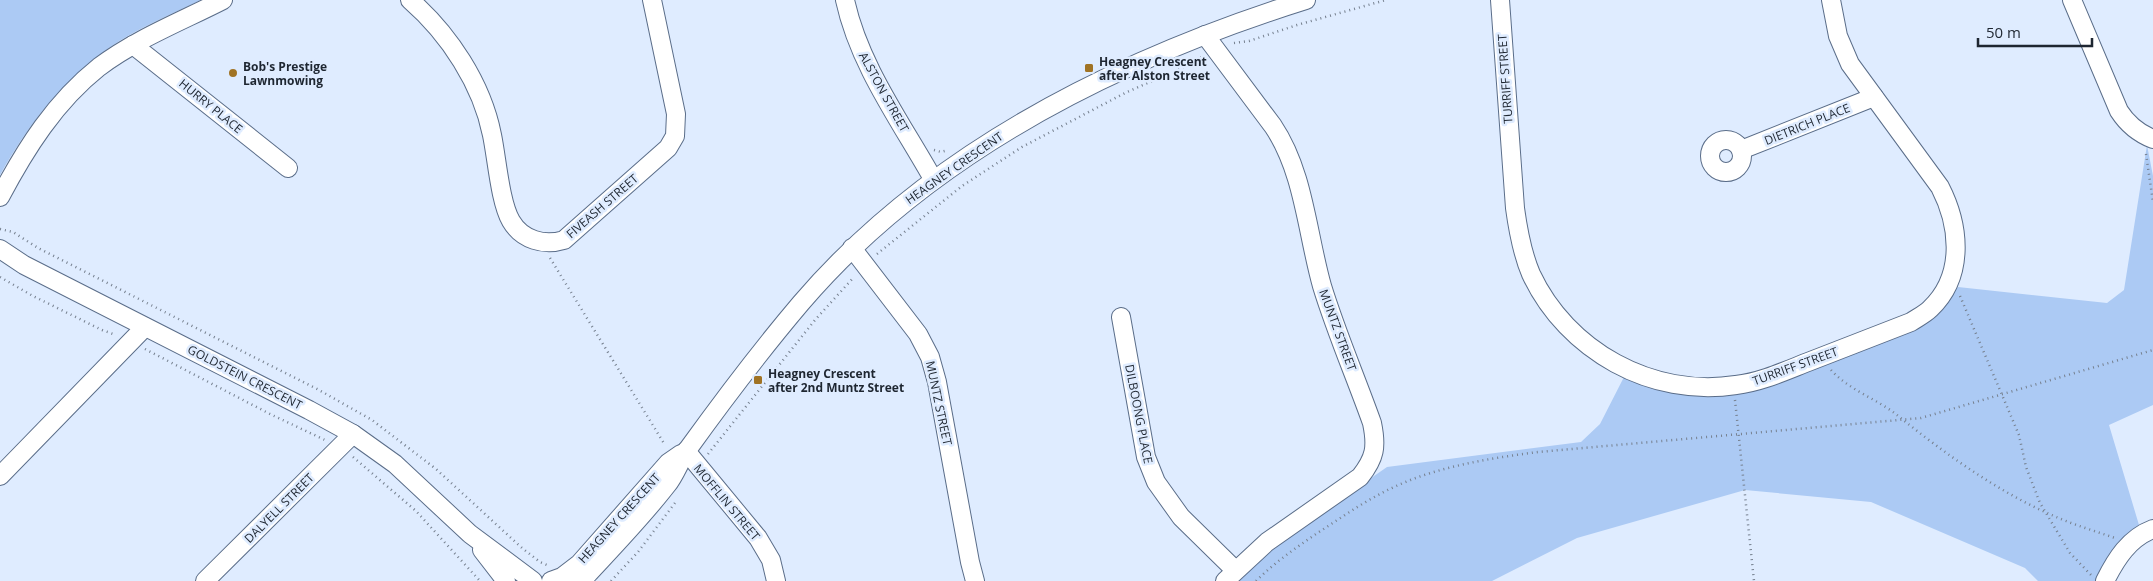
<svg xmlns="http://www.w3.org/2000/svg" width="2153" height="581" viewBox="0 0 2153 581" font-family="'Open Sans',sans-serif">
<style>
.green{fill:#accaf4}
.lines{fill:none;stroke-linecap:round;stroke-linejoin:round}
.minor-casing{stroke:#5a6d89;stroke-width:20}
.path{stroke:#76808f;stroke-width:2.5;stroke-dasharray:1 4;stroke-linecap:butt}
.minor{stroke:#fff;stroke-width:18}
.poi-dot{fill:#a07324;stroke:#dfecff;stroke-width:2}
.labels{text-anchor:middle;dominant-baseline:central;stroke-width:5;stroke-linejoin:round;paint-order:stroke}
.poi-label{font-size:12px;font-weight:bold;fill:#1e2631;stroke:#dfecff;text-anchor:start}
.street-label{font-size:12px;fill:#1e2631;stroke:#dfecff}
</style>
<rect width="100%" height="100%" fill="#dfecff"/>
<g class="green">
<path d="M0,0H201C170,15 137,28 109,48C61,82 28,125 0,175Z"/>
<path d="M2147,145L2153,176V405L2109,425L2142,535L2105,581H2038L2025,568L1871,502L1745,490L1577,538L1492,581H1236L1279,542L1387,467L1581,442L1600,424L1624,377C1653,388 1680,392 1711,395L1938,310L1958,287L2107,303L2124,290Z"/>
</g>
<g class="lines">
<defs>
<g id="minor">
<path d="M410,0C449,34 482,84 492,135C497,159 500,202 511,221C522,240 544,246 564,240L668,148L675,136L676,114L652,0"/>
<path d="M845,0C859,65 901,122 933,179"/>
<path d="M1500,0L1515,208C1518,230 1522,253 1531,274C1567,351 1652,398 1736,385C1761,382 1785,371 1808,362C1842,349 1877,335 1911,322C1917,318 1925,314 1930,309C1965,276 1960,226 1940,187L1850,64L1838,36L1831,0"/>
<path d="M2072,0L2119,111C2128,125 2138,133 2153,139"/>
<path d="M1205,35L1273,126C1304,172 1307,233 1322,286C1336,332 1356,378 1372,423C1377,447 1375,458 1360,477L1267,542L1225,581"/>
<polyline points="133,45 288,168"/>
<circle cx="1726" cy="156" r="16"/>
<polyline points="1741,150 1874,97"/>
<path d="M0,197C26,148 55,102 99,67C136,39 182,21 223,0"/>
<polyline points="852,248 918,334 930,357 937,382 970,562 975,581"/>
<polyline points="0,249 24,265 309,410 353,434 395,464 470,534 533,581"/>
<polyline points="1121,317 1146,457 1156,482 1181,517 1235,570"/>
<polyline points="686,451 758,538 771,560 776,581"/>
<polyline points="0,476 145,327"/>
<polyline points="482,550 506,581"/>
<polyline points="205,581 353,434"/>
<polyline points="551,581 562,577 579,564 668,463 681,454"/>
<path d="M578,581L588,574C615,545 643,516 667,485C676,474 680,460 688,449C724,399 762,349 801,303C931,151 1118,59 1306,0"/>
<path d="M2105,581C2116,559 2129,538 2153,529"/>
</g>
</defs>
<use href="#minor" class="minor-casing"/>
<g class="path">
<polyline points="1234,43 1249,41 1297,25 1386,0"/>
<polyline points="934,150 941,152 948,150"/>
<polyline points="2146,154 2153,202"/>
<polyline points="0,229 13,232 38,248 319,390 372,420 436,469 522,548 540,562 547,565"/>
<polyline points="877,254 962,186 1022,147 1125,93 1186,66 1202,57"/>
<polyline points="550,258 665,445"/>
<polyline points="0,277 33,296 102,330 116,335"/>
<polyline points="1960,296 2019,435 2026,467 2040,503 2070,553 2091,575"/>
<polyline points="145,349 270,414 325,440"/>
<path d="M1831,370C1849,390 1877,399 1897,415C1944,453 1998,492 2054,516C2074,525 2095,531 2115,538"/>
<polyline points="1735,400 1754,581"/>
<polyline points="708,454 815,320 854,277"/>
<polyline points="353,457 416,511 480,581"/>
<polyline points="611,581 638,552 675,503"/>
<path d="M1256,581C1275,562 1297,547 1319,532C1339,519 1359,505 1380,494C1428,468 1484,459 1538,452L1921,418L2153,350"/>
</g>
<use href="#minor" class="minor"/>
</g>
<g class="poi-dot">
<rect x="1084" y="63" width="10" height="10" rx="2.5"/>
<circle cx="233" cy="73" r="5"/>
<rect x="753" y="375" width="10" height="10" rx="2.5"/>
</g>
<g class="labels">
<g class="poi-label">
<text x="1099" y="61">Heagney Crescent<tspan x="1099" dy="14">after Alston Street</tspan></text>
<text x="243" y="66">Bob's Prestige<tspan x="243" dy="14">Lawnmowing</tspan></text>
<text x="768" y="373">Heagney Crescent<tspan x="768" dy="14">after 2nd Muntz Street</tspan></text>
</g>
<g class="street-label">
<text transform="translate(1505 79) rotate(-94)">TURRIFF STREET</text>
<text transform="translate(884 92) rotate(61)">ALSTON STREET</text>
<text transform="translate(211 106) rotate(39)">HURRY PLACE</text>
<text transform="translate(1807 124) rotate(-22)">DIETRICH PLACE</text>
<text transform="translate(954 168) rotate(-35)">HEAGNEY CRESCENT</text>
<text transform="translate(602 206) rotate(-41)">FIVEASH STREET</text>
<text transform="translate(1338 330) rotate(70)">MUNTZ STREET</text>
<text transform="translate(1795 366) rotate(-20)">TURRIFF STREET</text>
<text transform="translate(245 377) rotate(27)">GOLDSTEIN CRESCENT</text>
<text transform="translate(939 403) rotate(78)">MUNTZ STREET</text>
<text transform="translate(1139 414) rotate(79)">DILBOONG PLACE</text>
<text transform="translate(727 502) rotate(50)">MOFFLIN STREET</text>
<text transform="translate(279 508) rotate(-45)">DALYELL STREET</text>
<text transform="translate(619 518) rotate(-48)">HEAGNEY CRESCENT</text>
</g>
</g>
<path d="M1978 38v8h114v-8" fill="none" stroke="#1e2631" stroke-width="2.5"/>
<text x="1986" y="38" font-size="15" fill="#1e2631" stroke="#dfecff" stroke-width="4" paint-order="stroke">50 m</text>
</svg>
